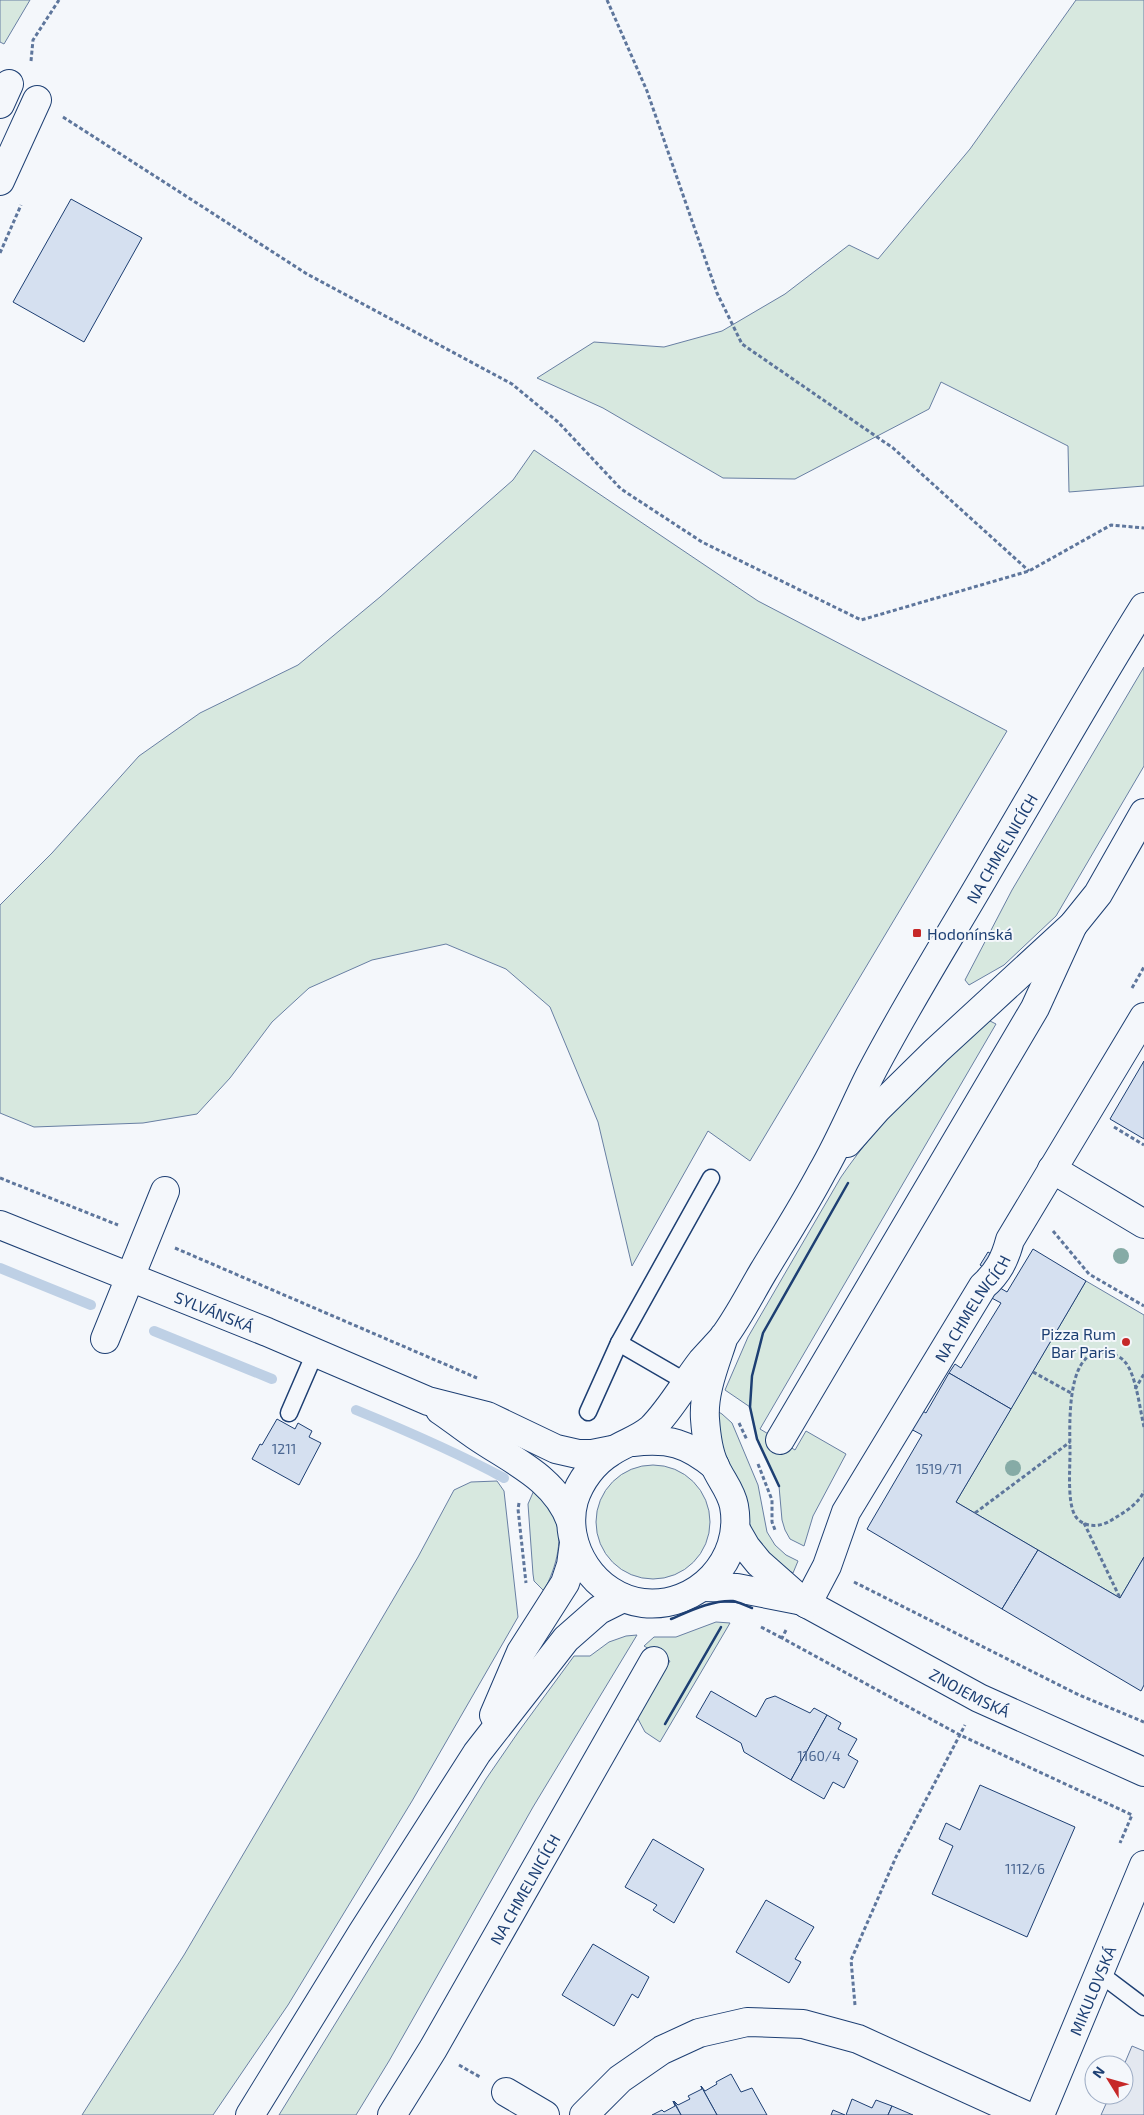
<svg xmlns="http://www.w3.org/2000/svg" width="1144" height="2115" viewBox="0 0 1144 2115" font-family="'Exo 2',sans-serif">
<style>
.green{fill:#d7e8df;stroke:#687fa3}
.parking{fill:#e3e8f0;stroke:#687fa3}
.lines{fill:none;stroke-linecap:round;stroke-linejoin:round}
.stream{stroke:#bed0e5;stroke-width:10}
.building{fill:#d5e0f0;stroke:#1d3f73}
.lane-casing{stroke:#1d3f73;stroke-width:19}
.street-casing{stroke:#1d3f73;stroke-width:30}
.secondary-casing{stroke:#1d3f73;stroke-width:30}
.path{stroke:#5e769c;stroke-width:3;stroke-dasharray:4 2.5;stroke-linecap:butt}
.lane{stroke:#f4f7fb;stroke-width:16}
.street{stroke:#f4f7fb;stroke-width:28}
.secondary{stroke:#f4f7fb;stroke-width:28}
.wall{stroke:#1d3f73;stroke-width:2.5}
.tree{fill:#86aba6}
.poi-dot{fill:#c62828;stroke:#f4f7fb;stroke-width:2}
.labels{text-anchor:middle;dominant-baseline:central;stroke-width:4;stroke-linejoin:round;paint-order:stroke}
.number-label{font-size:14px;fill:#4b6792}
.street-label{font-size:16px;fill:#1d3f73;stroke:#f4f7fb}
.poi-label{font-size:16px;fill:#1d3f73;stroke:#f4f7fb;text-anchor:start}
</style>
<rect width="100%" height="100%" fill="#f4f7fb"/>
<g class="green">
<polygon points="0,0 30,0 4,44 0,42"/>
<polygon points="1076,0 1144,0 1144,486 1069,492 1068,446 941,382 929,409 795,479 723,478 603,408 537,378 594,342 664,347 722,331 785,294 849,245 878,259 970,149"/>
<polygon points="534,450 758,601 1007,731 750,1161 708,1131 632,1266 598,1122 550,1007 506,969 446,944 372,960 309,988 272,1022 230,1078 197,1114 143,1123 34,1127 0,1113 0,905 52,853 139,756 200,713 298,665 380,597 513,480"/>
<polygon points="1144,667 1144,766 1056,916 1004,965 969,985 965,980 1012,890"/>
<path d="M988,1020L996,1024L760,1429L795,1450L806,1431L846,1454L813,1516L804,1546L790,1539L785,1530L782,1520L779,1486L757,1439L750,1407L725,1390L748,1337L841,1177C882,1117 934,1068 988,1020Z"/>
<polygon points="1086,1281 1144,1315 1144,1557 1120,1598 956,1502"/>
<polygon points="717,1411 722,1414 732,1423 758,1485 767,1532 775,1545 786,1555 798,1561 793,1573 774,1562 753,1533 722,1451"/>
<circle cx="653" cy="1522" r="57"/>
<polygon points="497,1481 504,1491 518,1617 412,1801 288,2005 213,2115 82,2115 184,1955 418,1557 454,1490 471,1482"/>
<path d="M535,1488C541,1496 548,1503 552,1511C566,1537 556,1567 544,1591L534,1581L533,1574L528,1504Z"/>
<polygon points="716,1622 730,1623 660,1742 645,1732 637,1717 670,1661 644,1646 654,1637 676,1637"/>
<polygon points="637,1635 533,1807 389,2061 356,2115 279,2115 486,1779 519,1731 574,1656 590,1656 609,1642 626,1636"/>
</g>
<polygon class="parking" points="1132,2046 1144,2051 1144,2115 1101,2115 1110,2095 1124,2095 1124,2065"/>
<g class="lines">
<g class="stream">
<polyline points="0,1268 91,1305"/>
<polyline points="154,1331 272,1379"/>
<path d="M356,1410C407,1431 456,1452 504,1478"/>
</g>
</g>
<g class="building">
<polygon points="71,199 142,238 84,342 13,302"/>
<polygon points="1144,1061 1144,1139 1110,1119"/>
<polygon points="1033,1249 1086,1281 1011,1409 949,1373 955,1364 961,1368 1001,1303 988,1296 995,1285 1007,1292"/>
<polygon points="988,1252 996,1257 988,1270 980,1265"/>
<polygon points="949,1373 1011,1409 956,1502 1038,1550 1002,1609 867,1529 922,1435 909,1428 916,1407 926,1413"/>
<polygon points="277,1419 295,1429 298,1423 312,1431 309,1437 321,1443 299,1485 252,1459 260,1444 262,1445"/>
<polygon points="1038,1550 1120,1598 1144,1557 1144,1685 1141,1691 1002,1609"/>
<polygon points="711,1691 756,1717 766,1699 775,1696 810,1713 814,1708 827,1715 791,1780 744,1752 741,1743 696,1717"/>
<polygon points="827,1715 841,1723 838,1729 857,1739 848,1755 858,1761 844,1788 833,1782 824,1799 791,1780"/>
<polygon points="980,1785 1075,1827 1027,1937 932,1894 953,1846 939,1839 946,1823 960,1830"/>
<polygon points="653,1839 704,1869 674,1923 653,1910 657,1905 625,1887"/>
<polygon points="766,1900 814,1927 795,1959 801,1962 789,1983 736,1952"/>
<polygon points="593,1944 649,1977 638,1998 632,1994 614,2026 562,1995"/>
<polygon points="731,2074 741,2092 752,2088 767,2115 717,2115 701,2086 705,2091 717,2084 716,2082"/>
<polygon points="701,2086 717,2115 681,2115 674,2101 678,2105 690,2099 688,2096 702,2089"/>
<polygon points="852,2099 872,2108 876,2100 892,2106 888,2115 846,2115"/>
<polygon points="673,2101 681,2115 652,2115 662,2110 664,2112 675,2106"/>
<polygon points="892,2106 913,2115 888,2115"/>
<polygon points="833,2110 845,2115 831,2115"/>
</g>
<g class="lines">
<defs>
<g id="lane">
<polyline points="619,1343 688,1383"/>
<polyline points="588,1412 619,1343 711,1178"/>
<polyline points="289,1413 315,1353"/>
<polyline points="1099,1973 1144,2007"/>
</g>
<g id="street">
<polyline points="0,104 9,84"/>
<polyline points="0,181 37,100"/>
<polyline points="1052,1169 1144,1224"/>
<polyline points="105,1339 165,1191"/>
<polyline points="780,1440 1035,1008 1073,925"/>
<path id="s1" d="M735,1528L746,1547L759,1563L802,1601L979,1698L1144,1772"/>
<polyline points="703,1587 737,1588 798,1600"/>
<path id="s2" d="M807,1604L827,1566L846,1512L983,1286C998,1273 1005,1259 1010,1240L1144,1017"/>
<polyline points="494,1715 521,1652 565,1583 571,1565 574,1543"/>
<polyline points="506,2092 545,2115"/>
<polyline points="250,2115 362,1933 477,1753 566,1639 599,1610 623,1598"/>
<path id="s3" d="M392,2115L433,2049L654,1661"/>
<polyline points="584,2115 620,2079 662,2050 699,2033 747,2022 803,2024 858,2039 1025,2115"/>
<path id="s4" d="M1040,2115L1144,1865"/>
</g>
<g id="secondary">
<polyline points="847,1143 877,1109 936,1051 1073,925 1098,894 1144,813"/>
<path id="s5" d="M0,1225L267,1332L428,1401L487,1416L556,1449L578,1454H592L612,1450"/>
<path id="s6" d="M724,1336C716,1362 703,1391 705,1419C706,1433 708,1451 714,1464C720,1479 731,1490 734,1506C744,1560 697,1609 643,1603C595,1597 561,1546 574,1500C580,1481 594,1462 611,1452C624,1443 638,1440 651,1429C672,1408 684,1384 702,1361C709,1353 716,1346 723,1338C738,1318 750,1294 763,1272C783,1239 804,1206 822,1172C840,1141 854,1107 870,1075C908,1002 953,931 994,860C1044,776 1092,690 1144,607"/>
<path d="M440,1410C452,1418 463,1427 475,1435C511,1460 556,1478 571,1522"/>
<path d="M633,1442C669,1438 687,1443 715,1466"/>
</g>
</defs>
<use href="#lane" class="lane-casing"/>
<use href="#street" class="street-casing"/>
<use href="#secondary" class="secondary-casing"/>
<g class="path">
<polyline points="607,0 647,91 717,293 742,344 893,448 1029,571"/>
<polyline points="31,61 33,40 59,0"/>
<polyline points="63,117 307,274 512,384 558,422 621,489 702,542 861,620 1029,571 1111,525 1144,528"/>
<polyline points="0,253 21,205"/>
<polyline points="1132,988 1144,967"/>
<polyline points="1114,1127 1144,1145"/>
<polyline points="0,1178 118,1225"/>
<polyline points="1053,1231 1089,1274 1144,1306"/>
<polyline points="175,1248 477,1378"/>
<polyline points="1033,1372 1071,1393"/>
<polyline points="1135,1389 1144,1374"/>
<polyline points="739,1423 747,1440"/>
<path d="M1144,1427C1140,1410 1136,1374 1125,1362C1122,1358 1116,1355 1112,1354C1064,1338 1070,1428 1070,1453C1070,1469 1067,1505 1076,1517C1084,1528 1100,1527 1110,1521C1123,1513 1138,1505 1144,1491"/>
<polyline points="758,1464 772,1500 772,1522 775,1530"/>
<polyline points="519,1503 518,1509 526,1583"/>
<polyline points="975,1513 1070,1442"/>
<polyline points="1084,1523 1120,1598"/>
<polyline points="854,1582 1079,1695 1144,1722"/>
<polyline points="761,1627 782,1638"/>
<polyline points="786,1630 782,1638 960,1735 1132,1815 1120,1843"/>
<polyline points="855,2005 851,1960 896,1857 965,1725"/>
<polyline points="459,2065 480,2077"/>
</g>
<use href="#lane" class="lane"/>
<use href="#street" class="street"/>
<use href="#secondary" class="secondary"/>
<g class="wall">
<polyline points="779,1486 757,1439 750,1407 752,1376 763,1333 848,1183"/>
<path d="M671,1619C690,1611 712,1600 733,1601C739,1602 746,1606 752,1608"/>
<polyline points="665,1724 721,1627"/>
</g>
</g>
<g class="tree">
<circle cx="1121" cy="1256" r="8"/>
<circle cx="1013" cy="1468" r="8"/>
</g>
<g class="poi-dot">
<rect x="912" y="928" width="10" height="10" rx="2.5"/>
<circle cx="1126" cy="1342" r="5"/>
</g>
<g class="labels">
<g class="number-label">
<text x="284" y="1448">1211</text>
<text x="939" y="1468">1519/71</text>
<text x="819" y="1755">1160/4</text>
<text x="1025" y="1868">1112/6</text>
</g>
<g class="street-label">
<text stroke="none"><textPath href="#s6" startOffset="1260">NA CHMELNICÍCH</textPath></text>
<text stroke="none"><textPath href="#s2" startOffset="340">NA CHMELNICÍCH</textPath></text>
<text stroke="none"><textPath href="#s5" startOffset="231">SYLVÁNSKÁ</textPath></text>
<text stroke="none"><textPath href="#s1" startOffset="291">ZNOJEMSKÁ</textPath></text>
<text stroke="none"><textPath href="#s3" startOffset="262">NA CHMELNICÍCH</textPath></text>
<text stroke="none"><textPath href="#s4" startOffset="135">MIKULOVSKÁ</textPath></text>
</g>
<g class="poi-label">
<text x="927" y="933">Hodonínská</text>
<text x="1116" y="1333" text-anchor="end">Pizza Rum<tspan x="1116" dy="18">Bar Paris</tspan></text>
</g>
</g>
<g transform="translate(1109 2080) rotate(307)"><circle r="24" fill="#f4f7fb" stroke="#9eadc5"/>
<path d="M0-4L9 19L0 12L-9 19Z" fill="#c62828"/>
<text y="-8" font-size="14" font-weight="bold" text-anchor="middle" fill="#1d3f73">N</text>
</g>
</svg>
